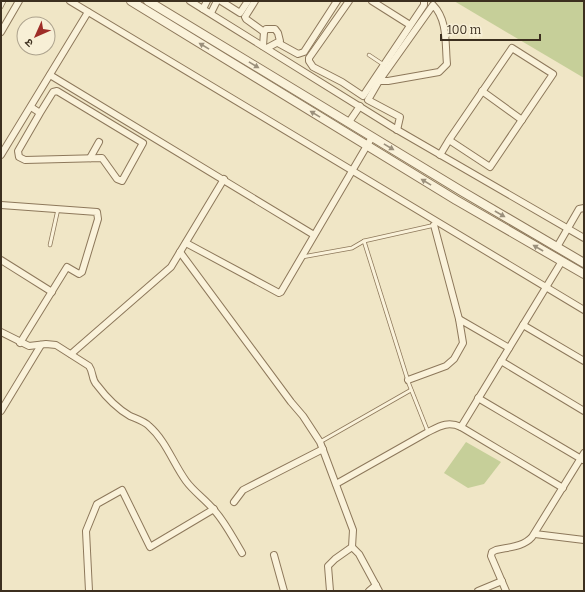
<svg xmlns="http://www.w3.org/2000/svg" width="585" height="592" viewBox="0 0 585 592" font-family="Bitter,'Noto Sans Devanagari',serif">
<style>
.green{fill:#c6cf99}
.lines{fill:none;stroke-linecap:round;stroke-linejoin:round}
.service-casing{stroke:#8d785b;stroke-width:4.5}
.minor-casing{stroke:#8d785b;stroke-width:8}
.tertiary-casing{stroke:#8d785b;stroke-width:10}
.service{stroke:#faf2da;stroke-width:3}
.minor{stroke:#faf2da;stroke-width:6}
.tertiary{stroke:#faf2da;stroke-width:8}
.oneway{fill:#9b907c}
</style>
<rect width="100%" height="100%" fill="#f0e6c6"/>
<g class="green">
<polygon points="454,1 584,1 584,78"/>
<polygon points="466,442 501,462 484,484 468,488 444,473"/>
</g>
<g class="lines">
<defs>
<g id="service">
<polyline points="1,7 4,1"/>
<polyline points="369,55 384,65"/>
<polyline points="50,245 58,209"/>
<polyline points="302,257 352,248 364,241"/>
<polyline points="428,432 409,384 364,241 435,225"/>
<polyline points="320,442 411,390"/>
</g>
<g id="minor">
<polyline points="70,1 584,310"/>
<polyline points="190,1 394,128 584,238"/>
<polyline points="221,1 240,13 248,1"/>
<polyline points="255,1 245,17 246,19 264,32"/>
<polyline points="349,1 309,58 309,61 313,67 342,82 363,96 424,5 424,1"/>
<polyline points="372,1 410,25"/>
<polyline points="203,9 207,1"/>
<polyline points="211,13 217,1"/>
<polyline points="1,32 19,1"/>
<polyline points="278,43 298,54 304,52 337,1"/>
<polyline points="263,46 264,32 266,29 275,29 278,33 280,41 267,48"/>
<polyline points="50,75 314,235"/>
<path d="M379,81H388L439,72L447,64C445,44 448,20 433,5L379,81L368,100L400,117L397,130"/>
<polyline points="482,91 522,120"/>
<polyline points="31,107 40,113 53,92 57,91 143,143 122,181 117,179 102,158 25,160 19,157 18,151 40,113"/>
<polyline points="349,122 360,106"/>
<polyline points="1,155 88,12"/>
<polyline points="440,155 449,140 512,48 553,74 490,167 449,140"/>
<polyline points="90,158 99,142"/>
<polyline points="1,205 97,212 98,219 82,272 79,274 67,267 20,343"/>
<polyline points="434,225 459,319"/>
<polyline points="186,243 279,293 281,292 372,137"/>
<polyline points="557,247 579,209 584,208"/>
<polyline points="180,252 291,402 303,416 320,442 353,530 352,547 335,559 328,566 330,591"/>
<polyline points="1,260 52,292"/>
<polyline points="523,325 584,361"/>
<path d="M1,332L29,346L46,344L56,345L89,366C94,373 91,379 97,385C106,397 118,409 130,416C137,419 144,421 149,426C166,441 173,463 186,481C194,492 205,499 214,510C225,522 233,538 242,553"/>
<polyline points="71,354 171,267 224,179"/>
<polyline points="501,361 584,411"/>
<polyline points="408,380 446,366 454,359 463,343 459,319 509,348"/>
<polyline points="478,398 583,460"/>
<polyline points="1,411 41,345"/>
<polyline points="461,427 562,261"/>
<path d="M336,484L428,432C440,426 448,421 461,427L563,488"/>
<polyline points="234,502 243,490 323,449"/>
<polyline points="535,534 584,540"/>
<polyline points="352,547 359,554 379,591"/>
<polyline points="274,555 284,591"/>
<polyline points="89,591 86,531 97,504 122,490 150,547 214,509"/>
<polyline points="369,591 376,585"/>
<polyline points="478,591 502,581"/>
<path d="M506,591L491,556L492,552L496,550C509,547 523,547 532,537L584,453"/>
</g>
<g id="tertiary">
<polyline points="131,1 456,200 584,274"/>
<polyline points="148,1 463,192 584,263"/>
</g>
</defs>
<use href="#service" class="service-casing"/>
<use href="#minor" class="minor-casing"/>
<use href="#tertiary" class="tertiary-casing"/>
<use href="#service" class="service"/>
<use href="#minor" class="minor"/>
<use href="#tertiary" class="tertiary"/>
</g>
<defs><path id="oneway-solid" d="M-6-.8H1V-3.2L6.5 0L1 3.2V.8H-6Z"/></defs>
<g class="oneway">
<use href="#oneway-solid" transform="translate(204 46) rotate(-149)"/>
<use href="#oneway-solid" transform="translate(254 65) rotate(31)"/>
<use href="#oneway-solid" transform="translate(315 114) rotate(-149)"/>
<use href="#oneway-solid" transform="translate(389 147) rotate(31)"/>
<use href="#oneway-solid" transform="translate(426 182) rotate(-149)"/>
<use href="#oneway-solid" transform="translate(500 214) rotate(30)"/>
<use href="#oneway-solid" transform="translate(538 248) rotate(-150)"/>
</g>
<rect width="585" height="592" fill="none" stroke="#3c2f1f" stroke-width="4"/>
<g transform="translate(36 36) rotate(225)"><circle r="19" fill="#f7efd6" stroke="#aca28d"/>
<path d="M0-3L7 15L0 10L-7 15Z" fill="#9e2d28"/>
<text y="-6" font-size="11" font-weight="bold" text-anchor="middle" fill="#3c2f1f">उ</text>
</g>
<path d="M441 34v6h99v-6" fill="none" stroke="#3c2f1f" stroke-width="2"/>
<text x="447" y="34" font-size="12" fill="#3c2f1f" stroke="#f7efd6" stroke-width="3" paint-order="stroke">100 m</text>
</svg>
